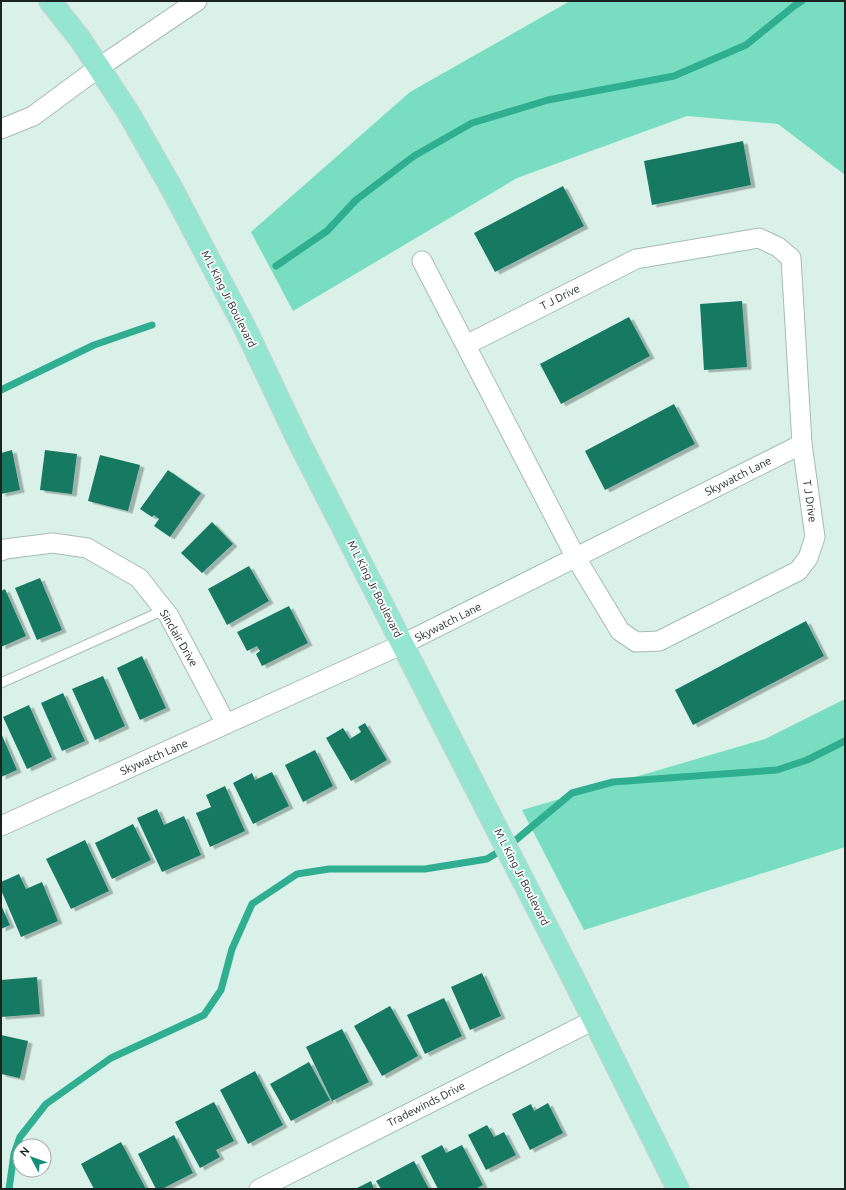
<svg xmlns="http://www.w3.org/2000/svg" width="846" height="1190" viewBox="0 0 846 1190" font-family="Ubuntu,sans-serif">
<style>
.green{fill:#79dec1}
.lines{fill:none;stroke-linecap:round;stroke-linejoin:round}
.stream{stroke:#2fae90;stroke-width:7}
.building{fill:#177a64;filter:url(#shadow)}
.service-casing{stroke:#a6bcb5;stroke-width:11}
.minor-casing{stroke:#a6bcb5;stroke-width:21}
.primary-casing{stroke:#d1d3d2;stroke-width:24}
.service{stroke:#fff;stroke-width:9}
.minor{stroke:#fff;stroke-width:19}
.primary{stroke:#94e6d1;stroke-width:22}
.labels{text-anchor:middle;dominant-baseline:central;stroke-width:3.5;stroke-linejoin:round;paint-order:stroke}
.street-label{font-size:11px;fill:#1b2320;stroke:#fff}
</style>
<defs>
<filter id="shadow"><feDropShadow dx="4.5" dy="2.5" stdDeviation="0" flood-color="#0004"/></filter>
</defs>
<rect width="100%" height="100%" fill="#d9f1e9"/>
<g class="green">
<polygon points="570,1 845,1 845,175 778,124 687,116 517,178 293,311 251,232 410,92"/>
<polygon points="845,699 845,847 584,930 522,810 765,739"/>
</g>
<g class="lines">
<g class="stream">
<polyline points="276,266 327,231 356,200 414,156 472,123 548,100 674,76 746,45 794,6 802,1"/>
<polyline points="1,390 94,345 152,325"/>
<polyline points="9,1189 14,1154 20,1137 46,1104 111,1058 204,1015 221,990 232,949 252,904 297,874 329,869 425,869 487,859 511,844 572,793 613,782 777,770 807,760 845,741"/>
</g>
</g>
<g class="building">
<polygon points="743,141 751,185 652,205 644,161"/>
<polygon points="563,186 584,226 495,272 474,233"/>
<polygon points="742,301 747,367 704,370 700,304"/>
<polygon points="629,317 650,356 561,404 540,364"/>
<polygon points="674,404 695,444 605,490 585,451"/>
<polygon points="12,450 20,490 1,494 1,453"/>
<polygon points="45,450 77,454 72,494 40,490"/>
<polygon points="100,455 140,465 128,511 88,501"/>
<polygon points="168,470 201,493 170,537 154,526 159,519 154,515 152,517 140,509"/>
<polygon points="212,522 233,544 202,573 181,553"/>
<polygon points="249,566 269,601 227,625 208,589"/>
<polygon points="40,578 62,630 37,640 15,588"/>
<polygon points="5,589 26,636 1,647 1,591"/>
<polygon points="289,606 308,643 262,666 256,654 260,651 257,646 247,651 237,632"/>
<polygon points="806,621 824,656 693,725 675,690"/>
<polygon points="142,656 166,708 140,720 117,668"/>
<polygon points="103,676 125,726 95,740 72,689"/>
<polygon points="63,693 85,741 62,751 41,703"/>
<polygon points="29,705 52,757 27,769 3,717"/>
<polygon points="365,723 387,760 351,781 326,738 343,728 350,739 361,732 358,727"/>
<polygon points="1,733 17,770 1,777"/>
<polygon points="315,750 333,786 303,802 285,765"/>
<polygon points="272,772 289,806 253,824 233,783 252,773 255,780"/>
<polygon points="225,786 245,831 210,847 196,813 211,807 206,795"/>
<polygon points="157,809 164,825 184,816 201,855 162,872 137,818"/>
<polygon points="133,824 151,860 112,879 95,843"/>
<polygon points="85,840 109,891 71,909 46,859"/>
<polygon points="19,874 26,889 42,882 58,921 21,937 1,890 1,882"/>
<polygon points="1,905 10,925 1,929"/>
<polygon points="482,973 501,1016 470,1030 451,987"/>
<polygon points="37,977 40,1014 1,1017 1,980"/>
<polygon points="444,998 462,1036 425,1054 407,1015"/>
<polygon points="390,1006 418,1056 382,1076 354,1026"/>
<polygon points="342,1029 369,1082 332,1101 306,1047"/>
<polygon points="1,1035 28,1041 20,1078 1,1074"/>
<polygon points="309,1062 330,1100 291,1121 270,1084"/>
<polygon points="255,1071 283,1125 248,1144 220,1090"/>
<polygon points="214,1102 234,1141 216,1150 220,1157 200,1168 175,1122"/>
<polygon points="548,1103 563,1133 530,1150 512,1114 531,1104 534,1111"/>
<polygon points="487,1125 494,1137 504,1132 516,1155 486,1170 468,1135"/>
<polygon points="174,1135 193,1173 162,1189 156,1189 138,1154"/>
<polygon points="121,1142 146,1189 94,1189 81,1164"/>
<polygon points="442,1145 446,1153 462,1145 483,1185 475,1189 438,1189 421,1156"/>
<polygon points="414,1161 429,1189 381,1189 376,1181"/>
<polygon points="371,1181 374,1189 355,1189"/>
</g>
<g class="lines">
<defs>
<polyline id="service" points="1,683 164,610"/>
<g id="minor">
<polyline points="1,129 33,116 98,68 197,1"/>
<polyline points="422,261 576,558 620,631 636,642 659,641 798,571 808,558 815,537 802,444 791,258 778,247 759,238 636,259 466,345"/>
<polyline points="1,551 5,549 53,543 87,548 139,578 169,616 226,724"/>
<polyline points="1,826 403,644 802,444"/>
<polyline points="259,1189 594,1020"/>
</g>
<polyline id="primary" points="50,1 80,39 128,112 172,189 244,326 299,442 573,978 678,1189"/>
</defs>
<use href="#service" class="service-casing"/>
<use href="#minor" class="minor-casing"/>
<use href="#primary" class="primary-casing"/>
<use href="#service" class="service"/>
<use href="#minor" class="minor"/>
<use href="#primary" class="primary"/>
</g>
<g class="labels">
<g class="street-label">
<text transform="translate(560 297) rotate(-27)">T J Drive</text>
<text transform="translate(229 299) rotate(63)">M L King Jr Boulevard</text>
<text transform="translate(738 476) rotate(-27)">Skywatch Lane</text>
<text transform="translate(810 501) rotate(82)">T J Drive</text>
<text transform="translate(375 589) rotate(63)">M L King Jr Boulevard</text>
<text transform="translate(448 622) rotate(-27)">Skywatch Lane</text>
<text transform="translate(179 638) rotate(60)">Sinclair Drive</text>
<text transform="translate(154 757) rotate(-24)">Skywatch Lane</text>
<text transform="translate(522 877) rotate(63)">M L King Jr Boulevard</text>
<text transform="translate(426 1104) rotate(-27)">Tradewinds Drive</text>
</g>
</g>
<rect width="846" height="1190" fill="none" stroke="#1b2320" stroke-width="4"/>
<g transform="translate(32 1158) rotate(311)"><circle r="19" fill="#ffffff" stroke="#a4a7a6"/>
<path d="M0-3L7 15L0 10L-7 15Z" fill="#128f74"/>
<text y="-6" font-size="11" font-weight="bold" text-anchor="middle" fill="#1b2320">N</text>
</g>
</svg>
